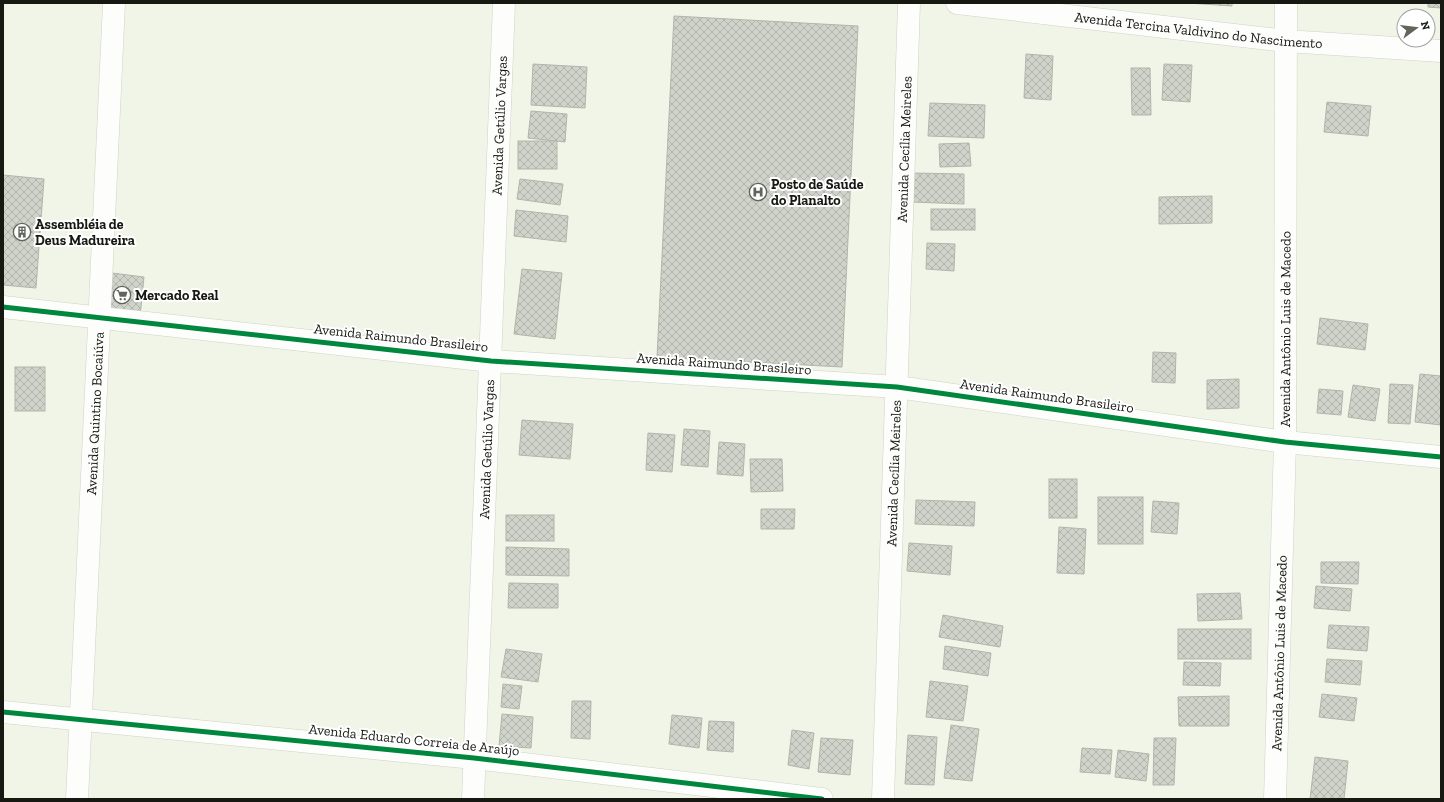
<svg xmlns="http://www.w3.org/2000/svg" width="1444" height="802" viewBox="0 0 1444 802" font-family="'Zilla Slab',serif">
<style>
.building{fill:url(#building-cross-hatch);stroke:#b1b5ac}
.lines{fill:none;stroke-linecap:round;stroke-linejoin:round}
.minor-casing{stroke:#ced2c7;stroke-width:23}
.minor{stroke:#fdfefc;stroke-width:22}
.cycleway-casing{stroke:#fff;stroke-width:8}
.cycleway{stroke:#00873e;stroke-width:5}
.labels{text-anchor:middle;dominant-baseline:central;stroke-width:4;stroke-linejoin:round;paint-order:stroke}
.street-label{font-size:14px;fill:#161811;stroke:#fff}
.poi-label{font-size:14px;font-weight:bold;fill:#161811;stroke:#fff;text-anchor:start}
</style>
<defs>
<pattern id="building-cross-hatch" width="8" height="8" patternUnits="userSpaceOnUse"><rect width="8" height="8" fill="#cfd3c9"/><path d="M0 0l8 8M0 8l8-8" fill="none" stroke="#b1b4ac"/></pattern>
</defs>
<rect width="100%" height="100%" fill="#f0f5e8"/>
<g class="building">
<polygon points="1188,3 1232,3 1232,6"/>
<polygon points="1428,3 1441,3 1441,8 1428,7"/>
<polygon points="674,16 858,26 842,367 657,357"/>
<polygon points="1026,54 1053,56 1051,100 1024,98"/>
<polygon points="533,64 587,67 585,108 531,105"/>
<polygon points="1164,64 1192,65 1190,102 1162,100"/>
<polygon points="1131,68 1150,68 1151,115 1132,115"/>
<polygon points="1327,102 1371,106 1368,136 1324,132"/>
<polygon points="930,103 985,105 984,138 928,136"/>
<polygon points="531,111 567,114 565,142 528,138"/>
<rect x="518" y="141" width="39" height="28"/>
<polygon points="969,143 971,166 940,167 939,144"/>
<polygon points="912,173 964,174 964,204 912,202"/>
<polygon points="3,175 44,179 36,288 3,285"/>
<polygon points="520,179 563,184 560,205 517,199"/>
<polygon points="1212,196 1212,223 1159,224 1159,197"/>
<rect x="931" y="209" width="44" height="21"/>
<polygon points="516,210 568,216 566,242 514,236"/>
<polygon points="927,243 955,244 954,271 926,269"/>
<polygon points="522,269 562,273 555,339 514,334"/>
<polygon points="104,272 144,277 140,317 100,313"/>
<polygon points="1320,318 1368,324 1365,350 1317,344"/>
<polygon points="1153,352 1176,353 1175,383 1152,382"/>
<rect x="15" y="367" width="30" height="44"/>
<polygon points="1420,374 1441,376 1441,425 1415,422"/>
<polygon points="1239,379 1239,408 1207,409 1207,380"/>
<polygon points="1390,384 1413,385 1410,424 1388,423"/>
<polygon points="1353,385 1380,389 1375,421 1348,417"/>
<polygon points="1319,389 1343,391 1341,415 1317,413"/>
<polygon points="522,420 573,424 570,459 519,455"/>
<polygon points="684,429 710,431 708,467 681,465"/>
<polygon points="648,433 675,435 672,472 646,470"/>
<polygon points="719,442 745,444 743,476 717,474"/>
<polygon points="750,459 782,459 783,491 751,492"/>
<rect x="1049" y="479" width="28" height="39"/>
<rect x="1098" y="497" width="45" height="47"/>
<polygon points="916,500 975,502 974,526 915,524"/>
<polygon points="1153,501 1179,503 1177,534 1151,532"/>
<polygon points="761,509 795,509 794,529 761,529"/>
<rect x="506" y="515" width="48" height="26"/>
<polygon points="1059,527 1086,529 1084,574 1057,573"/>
<polygon points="909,543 952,546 950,575 907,571"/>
<polygon points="506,547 569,549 569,576 506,575"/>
<polygon points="1321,562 1359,562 1358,584 1321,583"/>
<polygon points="509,583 558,584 558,608 508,608"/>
<polygon points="1316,586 1352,589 1350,611 1314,608"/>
<polygon points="1240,593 1242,619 1198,621 1197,594"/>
<polygon points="943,615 1003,626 1000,647 939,637"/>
<polygon points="1329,625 1369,627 1367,651 1327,648"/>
<rect x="1178" y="629" width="73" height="30"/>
<polygon points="945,646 991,653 988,676 943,669"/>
<polygon points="506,649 542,654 538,682 501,677"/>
<polygon points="1327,659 1362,661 1360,685 1325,682"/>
<polygon points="1184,662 1221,663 1220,686 1183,685"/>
<polygon points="930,681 968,686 963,721 926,717"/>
<polygon points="503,684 522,686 519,709 501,707"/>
<polygon points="1322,694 1357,698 1354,721 1319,717"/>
<polygon points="1229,696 1229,726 1179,726 1178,697"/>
<polygon points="572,701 591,701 590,739 571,738"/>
<polygon points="502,714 533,717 531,748 499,746"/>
<polygon points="672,715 702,718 699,748 669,744"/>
<polygon points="709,721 734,722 733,752 707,750"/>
<polygon points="951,725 979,729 972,781 944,778"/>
<polygon points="792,730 814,733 809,769 788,765"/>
<polygon points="908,735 937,737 934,785 905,784"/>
<polygon points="821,738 853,740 850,775 818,772"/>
<polygon points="1154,738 1176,738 1174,785 1153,785"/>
<polygon points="1082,748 1112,750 1110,774 1080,772"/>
<polygon points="1118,750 1149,754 1146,781 1115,777"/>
<polygon points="1315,757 1348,761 1344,799 1310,799"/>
</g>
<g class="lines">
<defs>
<g id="minor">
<path id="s1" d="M957,3L1286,41L1441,51"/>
<polyline points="3,307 491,361 897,387 1285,442 1441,457"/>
<polyline points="3,712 474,758 822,799"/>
<path id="s2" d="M77,799L114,3"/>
<path id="s3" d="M473,799L504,3"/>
<path id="s4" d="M883,799L909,3"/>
<path id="s5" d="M1275,799L1285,442L1286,3"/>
</g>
</defs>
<use href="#minor" class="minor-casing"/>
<use href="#minor" class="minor"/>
<defs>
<g id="cycleway">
<polyline points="3,307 491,361 897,387 1285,442 1441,457"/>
<polyline points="3,712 474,758 822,799"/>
</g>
</defs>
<use href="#cycleway" class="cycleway-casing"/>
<use href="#cycleway" class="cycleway"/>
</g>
<defs>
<symbol id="hospital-ring" viewBox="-11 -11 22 22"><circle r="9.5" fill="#fff" stroke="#62655c" stroke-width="1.5"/><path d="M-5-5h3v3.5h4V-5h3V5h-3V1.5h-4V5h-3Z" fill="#62655c"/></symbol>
<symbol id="building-ring" viewBox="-11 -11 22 22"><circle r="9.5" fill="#fff" stroke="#62655c" stroke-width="1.5"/><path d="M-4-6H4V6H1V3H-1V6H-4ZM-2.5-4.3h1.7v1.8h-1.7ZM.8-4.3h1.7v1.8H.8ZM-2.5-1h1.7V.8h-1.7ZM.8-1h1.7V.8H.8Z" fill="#62655c"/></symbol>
<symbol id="supermarket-ring" viewBox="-11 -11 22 22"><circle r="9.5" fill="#fff" stroke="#62655c" stroke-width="1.5"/><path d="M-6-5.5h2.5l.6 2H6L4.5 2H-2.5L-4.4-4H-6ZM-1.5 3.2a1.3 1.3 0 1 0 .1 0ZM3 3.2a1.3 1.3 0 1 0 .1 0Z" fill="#62655c"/></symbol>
</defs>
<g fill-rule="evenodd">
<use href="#hospital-ring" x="748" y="182" width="20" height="20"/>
<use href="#building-ring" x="12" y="222" width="20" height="20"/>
<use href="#supermarket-ring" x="112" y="285" width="20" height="20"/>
</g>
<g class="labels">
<g class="street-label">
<text stroke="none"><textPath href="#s1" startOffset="243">Avenida Tercina Valdivino do Nascimento</textPath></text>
<text stroke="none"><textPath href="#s3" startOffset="674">Avenida Getúlio Vargas</textPath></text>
<text stroke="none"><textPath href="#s4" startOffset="650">Avenida Cecília Meireles</textPath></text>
<text stroke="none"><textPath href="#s5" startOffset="470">Avenida Antônio Luis de Macedo</textPath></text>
<text transform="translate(401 338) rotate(6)">Avenida Raimundo Brasileiro</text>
<text transform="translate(724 364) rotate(4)">Avenida Raimundo Brasileiro</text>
<text transform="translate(1047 396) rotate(8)">Avenida Raimundo Brasileiro</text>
<text stroke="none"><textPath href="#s2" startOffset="386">Avenida Quintino Bocaiúva</textPath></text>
<text stroke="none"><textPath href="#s3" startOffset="350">Avenida Getúlio Vargas</textPath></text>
<text stroke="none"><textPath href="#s4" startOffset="326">Avenida Cecília Meireles</textPath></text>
<text stroke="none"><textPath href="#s5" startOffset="146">Avenida Antônio Luis de Macedo</textPath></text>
<text transform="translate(414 740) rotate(6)">Avenida Eduardo Correia de Araújo</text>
</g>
<g class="poi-label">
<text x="771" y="184">Posto de Saúde<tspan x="771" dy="16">do Planalto</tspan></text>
<text x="35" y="224">Assembléia de<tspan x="35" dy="16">Deus Madureira</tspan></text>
<text x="135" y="295">Mercado Real</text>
</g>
</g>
<rect width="1444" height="802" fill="none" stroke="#161811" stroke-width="8"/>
<g transform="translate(1416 28) rotate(75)"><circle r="19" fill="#ffffff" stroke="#a2a3a0"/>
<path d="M0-3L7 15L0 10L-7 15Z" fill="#62655c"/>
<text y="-6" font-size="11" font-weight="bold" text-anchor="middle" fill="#161811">N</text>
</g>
</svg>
